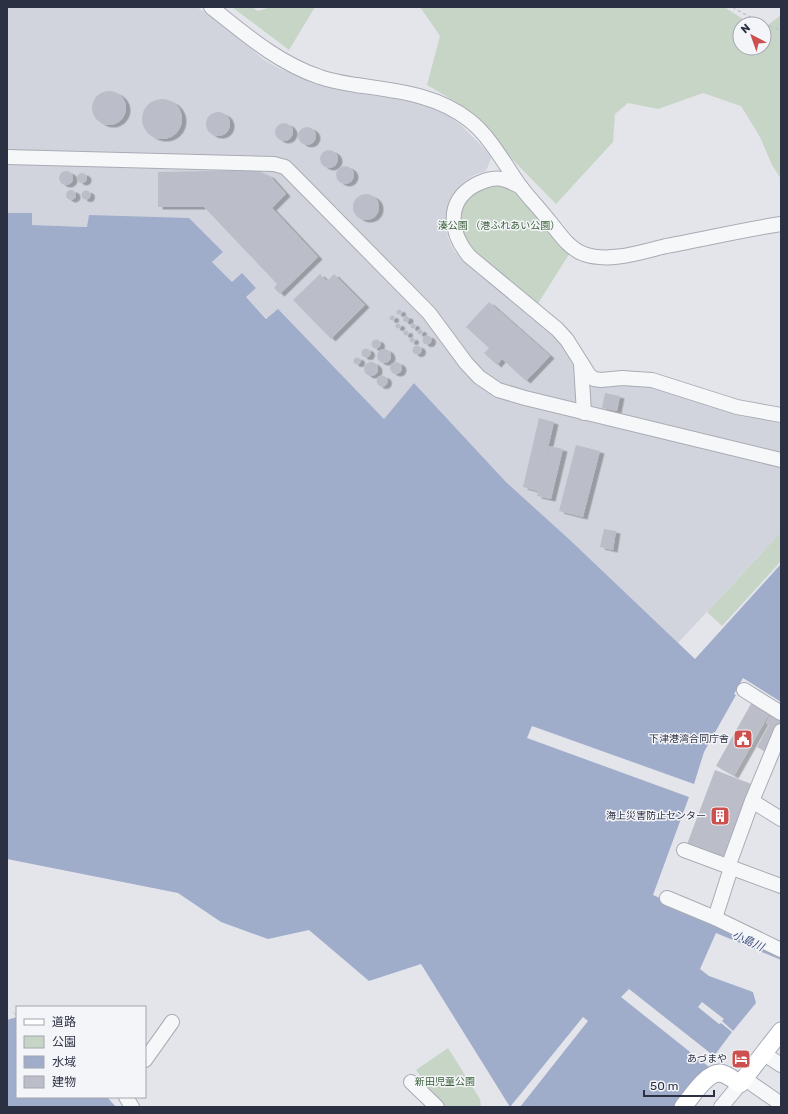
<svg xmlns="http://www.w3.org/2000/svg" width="788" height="1114" viewBox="0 0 788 1114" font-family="Rubik,'Noto Sans JP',sans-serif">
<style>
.built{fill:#d2d4dd}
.green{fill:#c6d5c5}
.water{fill:#a0adca}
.pier{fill:#e4e5eb}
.building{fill:#bbbec8;filter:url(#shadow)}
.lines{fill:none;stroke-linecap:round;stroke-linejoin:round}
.minor-casing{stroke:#a9abb5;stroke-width:16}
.major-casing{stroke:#a3a8b7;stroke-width:19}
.path{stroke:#c1c3ca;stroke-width:1.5;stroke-dasharray:3 3;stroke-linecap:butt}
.minor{stroke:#f6f7f9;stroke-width:14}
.major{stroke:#fff;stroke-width:17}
.labels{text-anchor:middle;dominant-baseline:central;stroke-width:3;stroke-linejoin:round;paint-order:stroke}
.park-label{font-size:10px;fill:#3a5f39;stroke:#f4f5f8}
.poi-label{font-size:10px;fill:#2c3043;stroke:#f4f5f8;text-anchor:end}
.water-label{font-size:11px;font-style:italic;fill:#364877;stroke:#f4f5f8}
</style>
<defs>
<filter id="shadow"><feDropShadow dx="4.5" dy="2.5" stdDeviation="0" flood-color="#0004"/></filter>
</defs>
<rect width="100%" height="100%" fill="#e4e5eb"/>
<polygon class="built" points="7,7 197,7 228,28 263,59 278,68 316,83 358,93 420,103 449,116 462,126 492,156 486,171 474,175 463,183 453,195 447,208 446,223 448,238 453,249 460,258 478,273 556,335 567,352 575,370 633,382 781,420 781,532 678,643 570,540 506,482 414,383 384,419 278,310 267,319 246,297 256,287 232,282 212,262 222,251 89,216 88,227 32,225 32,213 7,213"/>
<g class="green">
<polygon points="232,7 252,7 258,11 271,7 315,7 289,50"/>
<polygon points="420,7 724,7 751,24 740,24 740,48 764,48 764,28 781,15 781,179 772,165 760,137 741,106 703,93 658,109 628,103 615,114 613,142 556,204 456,102 427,85 440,36"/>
<polygon points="502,179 573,248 534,310 463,248 458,201"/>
<polygon points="781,532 781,561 722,626 707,612"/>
<polygon points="448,1048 480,1099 481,1107 440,1107 420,1087 424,1081 416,1070"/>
</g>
<g class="water">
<polygon points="7,213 32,213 32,225 87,227 89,215 189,218 223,252 212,262 232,282 242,273 256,288 246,297 266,319 278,309 384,419 414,383 506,482 570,540 695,659 781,564 781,702 743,678 734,694 736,695 704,752 694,784 532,726 527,738 689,797 653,895 715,922 781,952 781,960 716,933 700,969 709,976 753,992 756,1003 733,1031 722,1021 724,1019 702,1002 698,1007 719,1024 721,1023 732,1032 714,1056 629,989 621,997 709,1067 678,1107 520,1107 588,1021 583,1017 510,1107 421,964 369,981 309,930 268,939 221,922 178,893 7,859"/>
<polygon points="7,1007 17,1015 17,1097 107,1097 116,1107 7,1107"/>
</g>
<polygon class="pier" points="7,1007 11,1009 17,1017 7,1020"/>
<g class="building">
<circle cx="109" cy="108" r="17"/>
<circle cx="162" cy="119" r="20"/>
<circle cx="218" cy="124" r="12"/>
<circle cx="284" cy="132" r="9"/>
<circle cx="307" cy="136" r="9"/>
<circle cx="329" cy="159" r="9"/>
<circle cx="345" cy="175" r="9"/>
<polygon points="256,170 270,176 286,194 272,208 318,257 280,294 274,288 277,284 204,207 158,207 158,172"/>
<circle cx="66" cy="178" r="7"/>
<circle cx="82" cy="178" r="5"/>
<circle cx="71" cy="195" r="5"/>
<circle cx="86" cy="195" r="4.5"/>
<circle cx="366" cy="207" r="13"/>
<polygon points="320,274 327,281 334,274 365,305 331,339 293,300"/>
<polygon points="489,302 550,356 526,381 502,359 497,365 484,353 489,348 466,327"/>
<circle cx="399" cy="312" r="2.5"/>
<circle cx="392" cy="318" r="2.5"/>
<circle cx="406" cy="319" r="3"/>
<circle cx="398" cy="326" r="2.5"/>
<circle cx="413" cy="326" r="2.5"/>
<circle cx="420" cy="332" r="2.5"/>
<circle cx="406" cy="333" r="2.5"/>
<circle cx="427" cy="340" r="4.5"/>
<circle cx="412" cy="340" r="2.5"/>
<circle cx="376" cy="344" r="4.5"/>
<circle cx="417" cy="350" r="4.5"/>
<circle cx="366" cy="353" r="4.5"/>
<circle cx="384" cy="356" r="7"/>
<circle cx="357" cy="361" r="3.5"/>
<circle cx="371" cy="369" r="7"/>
<circle cx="396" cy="368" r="6"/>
<circle cx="382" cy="381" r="5.5"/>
<polygon points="605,393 620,396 617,411 602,408"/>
<polygon points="539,418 554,422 542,474 549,446 563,449 551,499 537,496 538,491 523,487"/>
<polygon points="576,445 600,451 583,517 559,511"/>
<polygon points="604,529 616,531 613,550 600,547"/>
<polygon points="752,702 770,712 734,776 716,766"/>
<polygon points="770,715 779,720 780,727 766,752 757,747 769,725 766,723"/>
<polygon points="715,770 754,785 726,862 686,847"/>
</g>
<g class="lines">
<defs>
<g id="minor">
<path d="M211,7C245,34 278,63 320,77C331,81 344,83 356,85C396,91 436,94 469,120C490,136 505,165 520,186C529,198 541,210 550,222C559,233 569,249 584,254C609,263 641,252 666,246C704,239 742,230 781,224"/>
<polyline points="7,157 274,164 285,167 292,174 429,313 466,363 479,377 498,390 525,398 781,460"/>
<path d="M521,187C515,184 508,180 502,179C492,177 483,181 475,185C445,202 450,233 469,256L557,329L567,340L589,375L594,379L601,380L622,378L652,380L737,407L781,415"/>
<polyline points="581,364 584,413"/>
<polyline points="744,690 781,713"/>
<polyline points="752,801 781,819"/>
<polyline points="684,850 781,886"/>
<polyline points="728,867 752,801 781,731"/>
<polyline points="667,898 715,918 781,950"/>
<polyline points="715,918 731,868"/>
<polyline points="764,1054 781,1065"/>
<polyline points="145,1060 172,1022"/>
<polyline points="745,1079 781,1104"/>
<polyline points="411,1082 437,1107"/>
<polyline points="126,1097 132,1107"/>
<polyline points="721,1107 740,1084"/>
</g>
<path id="major" d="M683,1107C691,1097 707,1072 720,1073C727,1074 734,1080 740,1084L781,1031"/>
</defs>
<use href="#minor" class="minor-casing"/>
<use href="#major" class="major-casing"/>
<g class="path">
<polyline points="733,7 735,9 764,24"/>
<polyline points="764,24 781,30"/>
</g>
<use href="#minor" class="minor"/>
<use href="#major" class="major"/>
</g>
<defs>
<symbol id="civic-square" viewBox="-11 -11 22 22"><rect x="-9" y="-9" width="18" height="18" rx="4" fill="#cc504d" stroke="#f4f5f8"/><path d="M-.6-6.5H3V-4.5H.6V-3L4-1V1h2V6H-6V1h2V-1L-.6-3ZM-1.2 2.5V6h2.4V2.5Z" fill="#fff"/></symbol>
<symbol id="building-square" viewBox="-11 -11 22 22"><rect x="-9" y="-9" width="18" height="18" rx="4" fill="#cc504d" stroke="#f4f5f8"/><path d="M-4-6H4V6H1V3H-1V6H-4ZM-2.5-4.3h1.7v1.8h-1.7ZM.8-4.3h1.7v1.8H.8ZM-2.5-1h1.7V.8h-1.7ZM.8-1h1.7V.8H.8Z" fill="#fff"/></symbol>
<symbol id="hotel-square" viewBox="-11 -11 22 22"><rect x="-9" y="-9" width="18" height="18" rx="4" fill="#cc504d" stroke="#f4f5f8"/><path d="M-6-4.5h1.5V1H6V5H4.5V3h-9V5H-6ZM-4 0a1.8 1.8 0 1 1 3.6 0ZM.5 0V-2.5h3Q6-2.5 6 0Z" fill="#fff"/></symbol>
</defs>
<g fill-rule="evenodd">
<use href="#civic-square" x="732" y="728" width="22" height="22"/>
<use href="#building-square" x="709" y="805" width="22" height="22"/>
<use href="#hotel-square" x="730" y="1048" width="22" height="22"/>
</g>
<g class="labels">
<g class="park-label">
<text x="499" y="226">湊公園 （港ふれあい公園）</text>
<text x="445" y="1082">新田児童公園</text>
</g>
<g class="poi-label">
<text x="729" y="739">下津港湾合同庁舎</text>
<text x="706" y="816">海上災害防止センター</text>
<text x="727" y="1059">あづまや</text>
</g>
<g class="water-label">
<text transform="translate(748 941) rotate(25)">小島川</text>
</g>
</g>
<rect width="788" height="1114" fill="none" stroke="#2c3043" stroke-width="16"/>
<rect x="16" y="1006" width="130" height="92" fill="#f4f5f8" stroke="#a4a6b0"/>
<rect x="24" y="1019" width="20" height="6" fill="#ffffff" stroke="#a4a6b0"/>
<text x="52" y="1026" font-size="12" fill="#2c3043">道路</text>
<rect x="24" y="1036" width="20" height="12" fill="#c6d5c5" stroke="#a4a6b0"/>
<text x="52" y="1046" font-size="12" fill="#2c3043">公園</text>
<rect x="24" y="1056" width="20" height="12" fill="#a0adca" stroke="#a4a6b0"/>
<text x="52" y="1066" font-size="12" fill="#2c3043">水域</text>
<rect x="24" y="1076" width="20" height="12" fill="#bbbec8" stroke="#a4a6b0"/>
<text x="52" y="1086" font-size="12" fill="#2c3043">建物</text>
<g transform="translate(752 36) rotate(319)"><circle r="19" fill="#f4f5f8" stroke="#a4a6b0"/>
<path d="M0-3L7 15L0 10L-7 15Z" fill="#cc504d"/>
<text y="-6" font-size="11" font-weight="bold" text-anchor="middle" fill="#2c3043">N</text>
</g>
<path d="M644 1090v6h70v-6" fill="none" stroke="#2c3043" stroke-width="2"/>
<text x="650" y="1090" font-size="12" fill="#2c3043" stroke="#f4f5f8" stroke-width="3" paint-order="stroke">50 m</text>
</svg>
